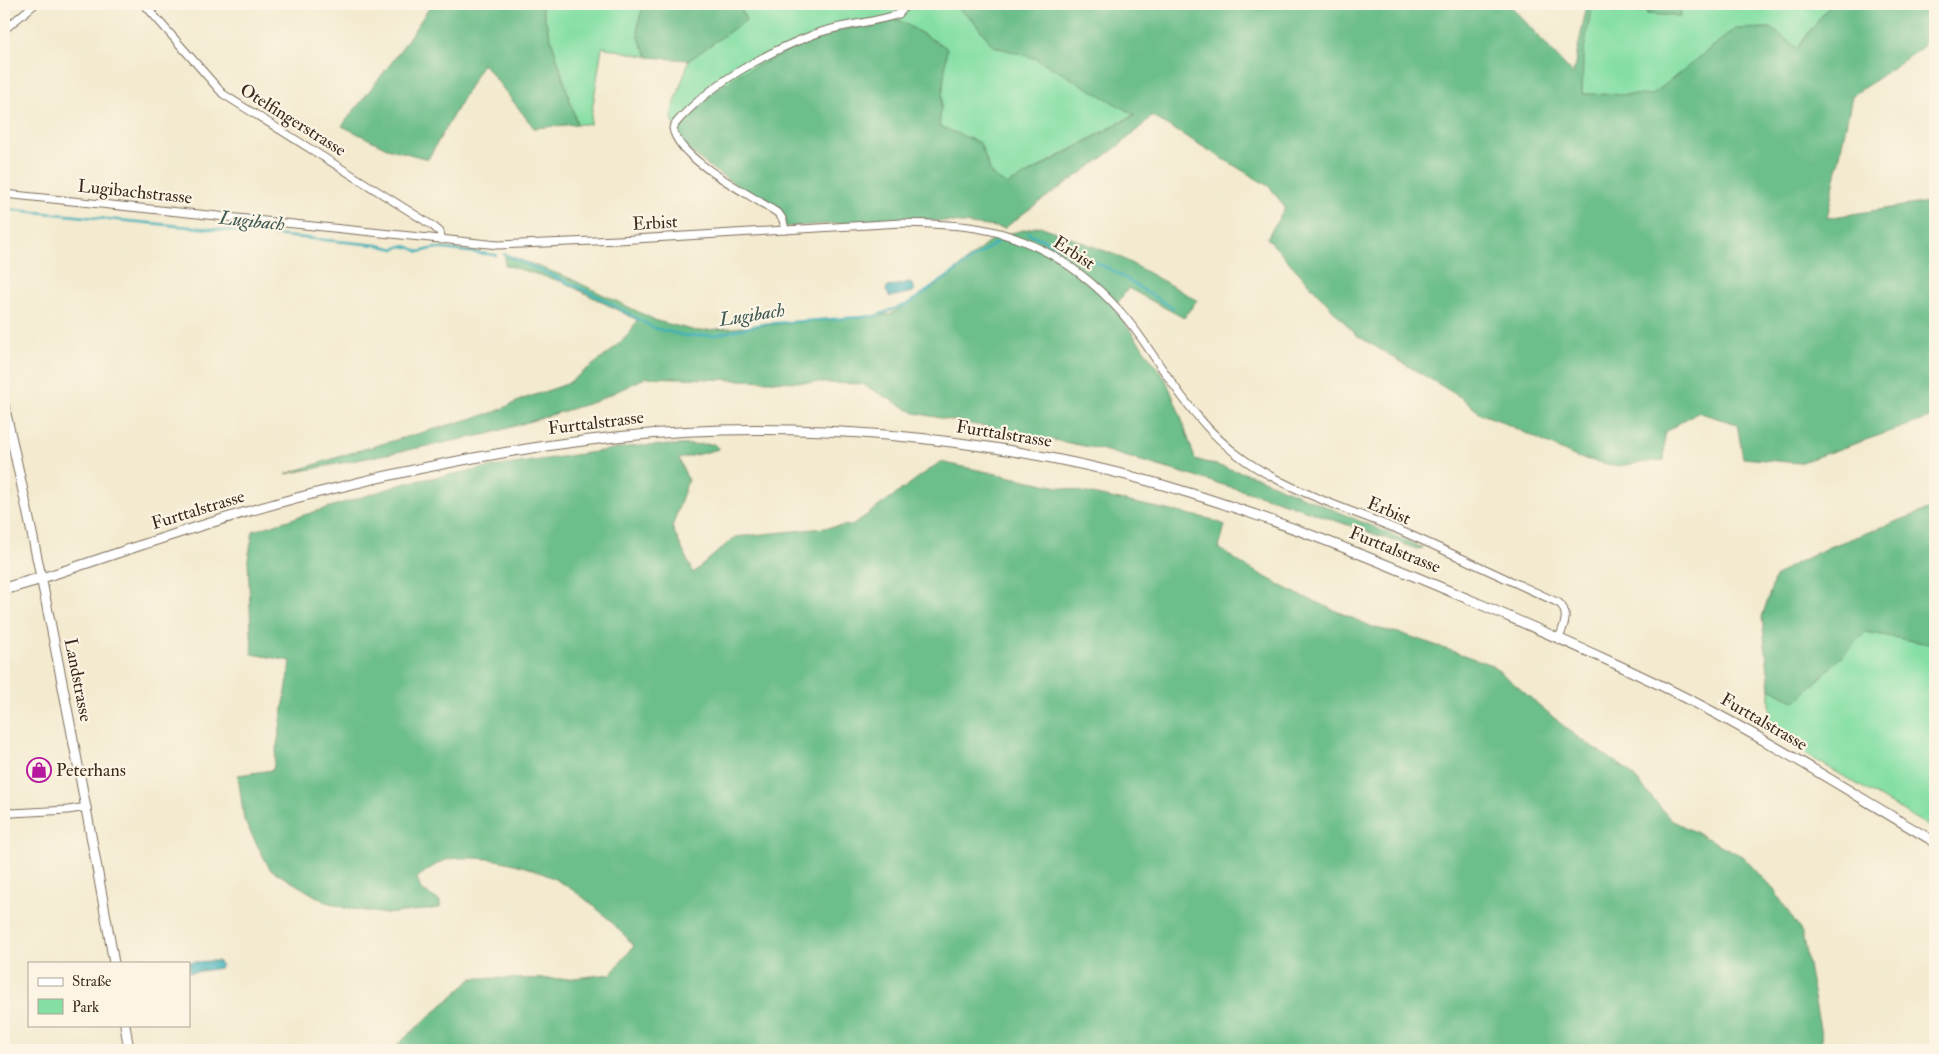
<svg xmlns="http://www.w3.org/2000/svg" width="1939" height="1054" viewBox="0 0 1939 1054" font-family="'IM FELL Double Pica',serif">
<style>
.green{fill:#85dfa5;stroke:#608462}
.forest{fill:#6cbe8a;stroke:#547454}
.water{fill:#40b0b9;stroke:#3e6d6c}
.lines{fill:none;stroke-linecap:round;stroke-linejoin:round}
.stream{stroke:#40b0b9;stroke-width:2.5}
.minor-casing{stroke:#7b6d5c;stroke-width:9}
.secondary-casing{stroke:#7b6d5c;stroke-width:11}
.trunk-casing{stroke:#7b6d5c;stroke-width:13}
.minor{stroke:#fff;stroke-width:7}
.secondary{stroke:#fff;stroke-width:9}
.trunk{stroke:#fff;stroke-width:11}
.labels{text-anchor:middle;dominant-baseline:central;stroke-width:4.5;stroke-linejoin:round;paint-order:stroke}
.street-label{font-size:18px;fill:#3b2a1e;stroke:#fcf5e5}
.poi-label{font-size:18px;fill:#3b2a1e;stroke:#fcf5e5;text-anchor:start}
.water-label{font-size:19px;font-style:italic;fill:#3d5954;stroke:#fcf5e5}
</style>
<rect width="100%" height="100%" fill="#fcf5e5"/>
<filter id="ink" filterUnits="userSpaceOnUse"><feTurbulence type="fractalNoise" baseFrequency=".02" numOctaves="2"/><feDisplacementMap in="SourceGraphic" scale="10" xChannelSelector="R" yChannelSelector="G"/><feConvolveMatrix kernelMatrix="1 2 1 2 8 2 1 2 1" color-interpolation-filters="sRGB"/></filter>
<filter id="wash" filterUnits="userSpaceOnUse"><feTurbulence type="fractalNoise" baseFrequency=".0096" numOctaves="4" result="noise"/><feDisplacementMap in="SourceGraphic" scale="20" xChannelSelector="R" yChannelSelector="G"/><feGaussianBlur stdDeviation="1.12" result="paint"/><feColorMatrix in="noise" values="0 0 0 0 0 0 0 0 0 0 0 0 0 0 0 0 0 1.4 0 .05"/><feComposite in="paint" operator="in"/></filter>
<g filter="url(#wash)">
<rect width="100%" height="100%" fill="#f3eacf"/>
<g class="green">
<path d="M551,4H644C636,27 635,37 649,57L602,47L590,124H577L541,5Z"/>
<polygon points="738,4 952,4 973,20 993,46 1037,59 1135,114 1007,185 992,175 980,143 939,126 947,48 895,18 676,130 671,115 689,60 746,20"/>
<polygon points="1592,4 1648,4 1647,14 1680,16 1681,4 1831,4 1797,48 1771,28 1735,29 1653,95 1582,94 1583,55"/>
<polygon points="1866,632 1935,645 1935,830 1770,733 1770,688 1796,702"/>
</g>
<g class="forest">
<polygon points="432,4 551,4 541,6 577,124 534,128 483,63 428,159 387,148 342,126 395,58"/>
<path d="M644,4H738L746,20L689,60L649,57C635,37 636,27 644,4Z"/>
<path d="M952,4H1509L1573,74L1587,4H1592L1583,55L1582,94L1652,95L1735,29L1771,28L1797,48L1831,4H1935V26L1921,48L1852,96L1827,218L1935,201V416L1799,463L1743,458L1737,424L1697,412L1665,432L1664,460L1616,466L1576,457L1498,420L1481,414L1462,398L1356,335L1267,238L1285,208L1270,187L1152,116C1109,160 1052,189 1005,228L944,221L892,220L782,227L779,213L718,173L683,146L676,130L686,115L738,75L826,33L881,24L895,18L947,48L939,126L980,143L992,175L1007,185L1135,115L1037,59L993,46L973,20Z"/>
<polygon points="1648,4 1681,4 1680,16 1647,14"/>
<polygon points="1040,226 1118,256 1197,300 1184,318 1128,288 1114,308 1166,380 1181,417 1195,459 1254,476 1423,548 1417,549 1279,501 1100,449 915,413 862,384 647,377 594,402 488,434 286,474 357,451 495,412 523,399 567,384 609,353 629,334 637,320 563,282 505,265 505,254 569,278 657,321 696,331 891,314 939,284 995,237"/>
<path d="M714,444L719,449L679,459L688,480L672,527L693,573L735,537L853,525L940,462L1210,519L1225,525L1219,548L1245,566L1297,594L1375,628L1403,634L1492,665L1573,734L1629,771L1671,820L1742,856L1774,890L1802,933L1822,1040L1809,1050H394L397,1045L473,978L565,979L611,974L634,946C613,922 590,900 562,883C531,865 486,854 451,859C439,861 426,871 417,878L421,890L440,901V908L386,914L345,908L324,901L270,869L244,820L238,775L273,770L291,661L252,654L248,560L253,531L410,482L486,468L635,446Z"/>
<polygon points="1935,507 1935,645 1866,632 1796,702 1770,688 1762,617 1775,577 1789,567 1829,547"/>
</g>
<g class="water">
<polygon points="910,282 915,289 913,292 890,297 886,291 887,287"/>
<polygon points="210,961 218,961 222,965 220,968 189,973 189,963 181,963"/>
</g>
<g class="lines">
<g class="stream">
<polyline points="4,209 377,245 395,249 401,246 409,247 419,252 435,248 496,255"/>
<polyline points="1028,233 1110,269 1174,309"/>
<polyline points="504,254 593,294 654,328 686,336 715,335 763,324 875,316 908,304 1000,240"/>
</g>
</g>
</g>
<g filter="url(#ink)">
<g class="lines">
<defs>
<g id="minor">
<polyline points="144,4 223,94 433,226 440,232 442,240"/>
<polyline points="4,30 35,4"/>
<path d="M4,194L498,245L618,240L901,223C926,224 951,224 976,228C1046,239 1104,284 1144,342C1174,386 1202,431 1246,461C1293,493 1349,509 1401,531C1454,554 1506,579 1559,603C1570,613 1564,626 1559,638"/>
<path d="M785,230L783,220L779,214C753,195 678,161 673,128L676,123C709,85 763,54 810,36C838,24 870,24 899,14L907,4"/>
<polyline points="4,492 4,521"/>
<polyline points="4,810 12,813 68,810 87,807"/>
</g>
<g id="secondary">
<path d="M4,405C46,590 81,776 114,963"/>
<path d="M42,578C134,548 226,515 320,492C417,467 516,448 616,437C792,418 993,436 1163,485C1272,517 1378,560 1482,605C1553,636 1624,666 1692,701C1775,744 1855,795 1935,842"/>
<polyline points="125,1025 129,1050"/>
</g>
<polyline id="trunk" points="4,589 42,578"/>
</defs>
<use href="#minor" class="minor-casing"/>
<use href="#secondary" class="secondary-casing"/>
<use href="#trunk" class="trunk-casing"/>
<use href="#minor" class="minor"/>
<use href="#secondary" class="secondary"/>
<use href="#trunk" class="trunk"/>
</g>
</g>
<defs>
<symbol id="shop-ring" viewBox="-11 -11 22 22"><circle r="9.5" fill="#fcf5e5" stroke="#b5179e" stroke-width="1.5"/><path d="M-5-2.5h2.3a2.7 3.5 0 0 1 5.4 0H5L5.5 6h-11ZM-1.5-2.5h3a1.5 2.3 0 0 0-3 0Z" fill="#b5179e"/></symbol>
</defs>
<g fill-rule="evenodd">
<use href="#shop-ring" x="25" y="756" width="28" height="28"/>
</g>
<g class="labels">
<g class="street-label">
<text transform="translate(293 120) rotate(32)">Otelfingerstrasse</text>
<text transform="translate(135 192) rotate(6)">Lugibachstrasse</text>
<text transform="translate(655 223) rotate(-3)">Erbist</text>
<text transform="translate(1074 253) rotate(33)">Erbist</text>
<text transform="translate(596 423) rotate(-7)">Furttalstrasse</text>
<text transform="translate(1004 434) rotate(9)">Furttalstrasse</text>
<text transform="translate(198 510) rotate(-17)">Furttalstrasse</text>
<text transform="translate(1389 511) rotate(23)">Erbist</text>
<text transform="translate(1395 550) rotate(22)">Furttalstrasse</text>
<text transform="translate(78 680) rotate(79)">Landstrasse</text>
<text transform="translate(1764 722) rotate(30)">Furttalstrasse</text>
</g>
<g class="poi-label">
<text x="56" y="770">Peterhans</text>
</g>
<g class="water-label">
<text transform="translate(252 221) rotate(6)">Lugibach</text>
<text transform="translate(752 315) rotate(-9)">Lugibach</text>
</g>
</g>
<rect width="1939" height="1054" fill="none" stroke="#fcf5e5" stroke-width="20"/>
<rect x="28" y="962" width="162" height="65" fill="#fcf5e5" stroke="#afa495"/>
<rect x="38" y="978" width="25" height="8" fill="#ffffff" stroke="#afa495"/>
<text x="72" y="986" font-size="15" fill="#3b2a1e">Straße</text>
<rect x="38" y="999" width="25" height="15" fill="#85dfa5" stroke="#afa495"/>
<text x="72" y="1012" font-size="15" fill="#3b2a1e">Park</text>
</svg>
